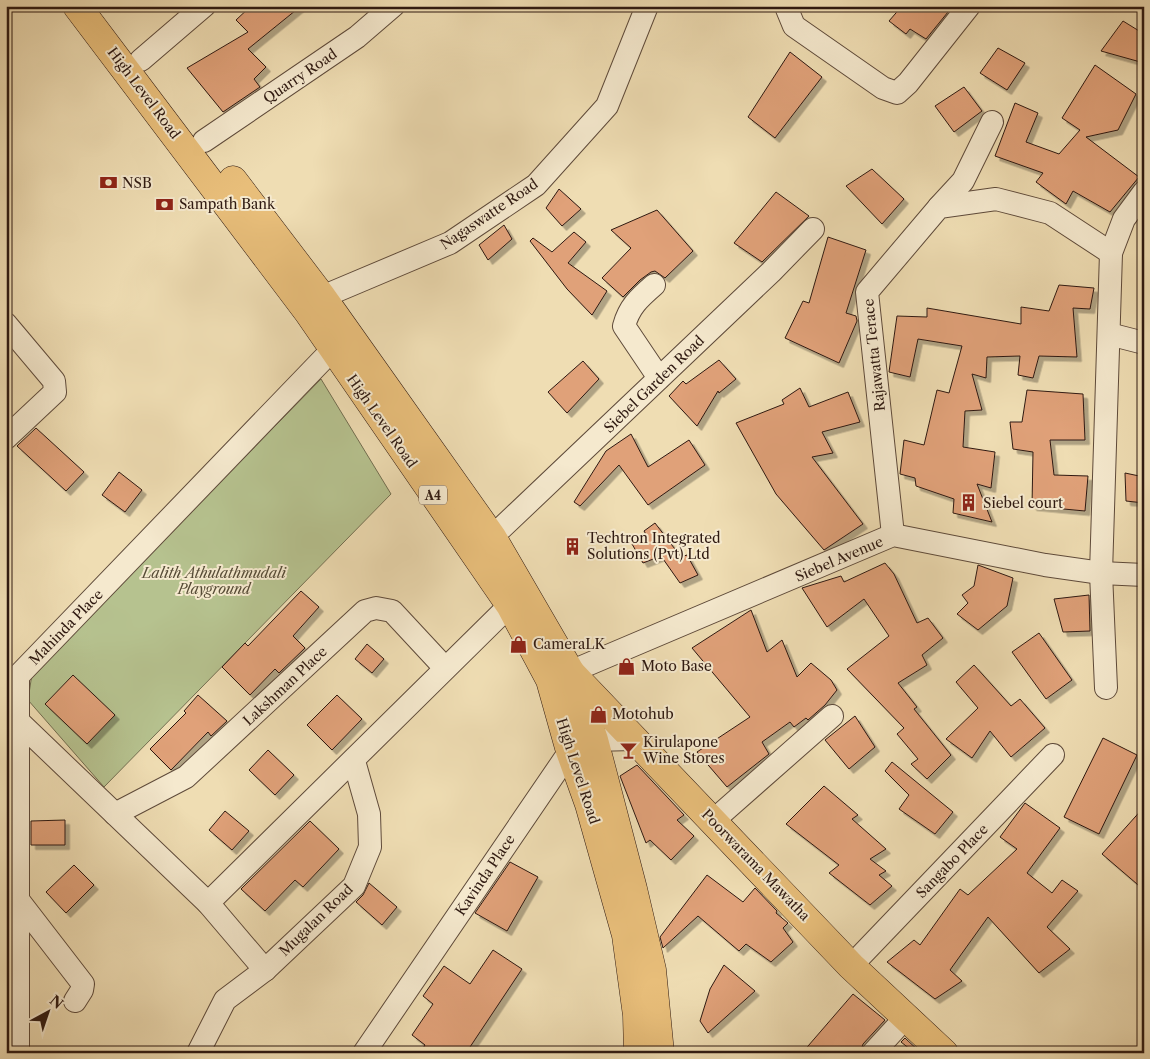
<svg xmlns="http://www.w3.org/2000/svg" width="1150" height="1059" viewBox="0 0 1150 1059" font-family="'Libre Caslon Text',serif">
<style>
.green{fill:#b6c28f;stroke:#726e50}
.building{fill:#e0a179;stroke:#2e1911;filter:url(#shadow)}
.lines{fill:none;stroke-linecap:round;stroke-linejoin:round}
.minor-casing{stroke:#5e4a3a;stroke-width:24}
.major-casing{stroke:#2e1911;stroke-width:29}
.highway-casing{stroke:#2e1911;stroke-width:29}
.minor{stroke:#f5e9ce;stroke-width:22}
.major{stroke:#e8be7a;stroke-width:28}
.highway{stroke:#e8be7a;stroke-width:28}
.labels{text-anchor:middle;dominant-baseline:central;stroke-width:4;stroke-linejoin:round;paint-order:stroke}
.shield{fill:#f5e9ce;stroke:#6a574a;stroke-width:1}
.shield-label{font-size:12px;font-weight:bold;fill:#2e1911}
.street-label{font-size:14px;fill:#2e1911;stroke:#f5e9ce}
.poi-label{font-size:14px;fill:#2e1911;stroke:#f5e9ce;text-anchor:start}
.park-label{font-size:14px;font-style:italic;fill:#574c37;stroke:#f5e9ce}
</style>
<defs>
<filter id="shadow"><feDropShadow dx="4.5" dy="4.5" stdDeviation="0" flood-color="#0004"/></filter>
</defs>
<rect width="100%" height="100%" fill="#efddb3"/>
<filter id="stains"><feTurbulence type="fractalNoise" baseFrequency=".004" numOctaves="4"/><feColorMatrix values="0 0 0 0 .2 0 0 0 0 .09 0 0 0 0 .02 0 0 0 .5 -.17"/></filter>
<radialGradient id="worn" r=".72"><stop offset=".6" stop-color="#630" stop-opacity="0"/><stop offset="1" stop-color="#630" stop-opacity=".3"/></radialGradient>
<polygon class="green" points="321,379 391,494 104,787 28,700 32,674"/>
<g class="building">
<polygon points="251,6 301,6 248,49 266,67 254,79 260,87 223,112 187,68 248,32 236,20"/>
<polygon points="902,6 941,6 948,12 926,39 910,29 906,34 889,21"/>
<polygon points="1123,21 1144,34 1144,63 1101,51"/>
<polygon points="998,48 1025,63 1007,90 980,73"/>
<polygon points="790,52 822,77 775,138 748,117"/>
<polygon points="1095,65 1136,94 1118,130 1086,137 1139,177 1110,212 1073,191 1066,204 1036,182 1043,173 995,156 1015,103 1038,113 1026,142 1059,154 1080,130 1062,118"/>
<polygon points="964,87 982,111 954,132 935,106"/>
<polygon points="872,169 904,199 882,224 846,186"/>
<polygon points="559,189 581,209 562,226 546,208"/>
<polygon points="776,192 809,216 762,262 734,243"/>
<polygon points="657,210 693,251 665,278 655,271 651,272 640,280 623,297 602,278 631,248 611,230"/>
<polygon points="504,225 512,239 488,260 479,245"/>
<polygon points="574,232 586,242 568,263 607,291 592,315 567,289 530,241 533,238 552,252"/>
<polygon points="828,237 866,250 846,313 856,316 857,321 839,363 785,338 803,301 809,303"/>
<polygon points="1059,285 1094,288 1090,309 1073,308 1077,357 1039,356 1033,378 1018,375 1020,356 987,357 986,378 972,374 982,410 965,411 963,447 995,452 991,488 977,484 992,522 953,513 954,499 916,486 915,478 900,474 904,440 924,445 937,390 949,393 962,346 918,339 910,377 889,372 897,316 927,317 927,308 1021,324 1021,307 1049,311"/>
<polygon points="719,360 736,379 719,393 718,391 697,426 669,396 683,381 686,384"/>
<polygon points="583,361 599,379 567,413 548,392"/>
<polygon points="800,388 809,407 848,392 860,422 822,432 833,453 812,457 863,524 824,550 776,494 736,423 784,404 782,400"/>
<polygon points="1027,390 1083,394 1085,440 1050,440 1054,475 1088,476 1085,511 1032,506 1033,452 1013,449 1010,422 1022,422"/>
<polygon points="36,428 84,472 66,491 17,446"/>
<polygon points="631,434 648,467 689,440 705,465 648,505 619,465 580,506 574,502 606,451"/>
<polygon points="119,472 142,490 125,512 102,495"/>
<polygon points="1125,473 1144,477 1144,503 1126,501"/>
<polygon points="655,523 681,557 687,555 698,575 680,583 661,556 643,563 632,544 647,536 644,531"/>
<polygon points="885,563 894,574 917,623 928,618 943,638 922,655 927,665 898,683 917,707 914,709 951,755 927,779 911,764 918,759 897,734 904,728 847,669 889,636 864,599 827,627 802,588 841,576 844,582"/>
<polygon points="978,565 1013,578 1007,606 978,630 957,614 968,603 962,595 974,586"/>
<polygon points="301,591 319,607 293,636 305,648 279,673 275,669 250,695 222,667 245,643 248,646"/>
<polygon points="1089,595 1090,631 1063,632 1054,599"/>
<polygon points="751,610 767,652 782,640 797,677 811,663 831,680 837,690 825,705 808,720 806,718 794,727 790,722 762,742 769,754 727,787 697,752 750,717 692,648"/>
<polygon points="1039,633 1072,680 1046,699 1012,652"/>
<polygon points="367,644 384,659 372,673 355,659"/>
<polygon points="974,665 1011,706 1020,699 1045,728 1011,757 990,731 972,758 946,739 978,708 956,682"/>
<polygon points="73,675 115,715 87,744 45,704"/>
<polygon points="198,695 227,721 211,736 208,732 171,770 150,749 186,713 184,711"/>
<polygon points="337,695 362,719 332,750 307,725"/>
<polygon points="855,716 875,747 849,769 825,740"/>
<polygon points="1103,738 1137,755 1099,834 1064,817"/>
<polygon points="268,750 294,775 275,795 249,770"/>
<polygon points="892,762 953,812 935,834 899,809 909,795 885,771"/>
<polygon points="637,765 684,815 677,820 694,836 671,860 650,840 646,843 620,776"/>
<polygon points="824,786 858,815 852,819 886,849 870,859 886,871 879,875 892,886 870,905 829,873 839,865 786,824"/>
<polygon points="1025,803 1060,828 1027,873 1052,893 1062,880 1078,891 1047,927 1070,949 1039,973 988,917 950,970 962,981 935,999 887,962 914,940 920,945 960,889 968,895 1017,849 1000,837"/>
<polygon points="1144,807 1144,890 1102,854"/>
<polygon points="225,811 249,831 232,850 209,830"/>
<polygon points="65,820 65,845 31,845 31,821"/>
<polygon points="310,821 339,849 303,887 295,880 265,911 241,889"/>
<polygon points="510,862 538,877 507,931 475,913"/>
<polygon points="74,865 94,885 66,913 46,892"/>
<polygon points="707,875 743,902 755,888 777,911 776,913 788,923 783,928 793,942 771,962 746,944 739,951 698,916 663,948 660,937"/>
<polygon points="369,883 397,907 382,925 356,902 363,895"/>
<polygon points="493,950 522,969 466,1053 420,1053 425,1045 412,1035 433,1004 423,996 444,966 470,984"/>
<polygon points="724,965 755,991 708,1033 700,1021 710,989"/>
<polygon points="853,994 885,1020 863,1044 860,1053 802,1053"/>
<polygon points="905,1038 921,1053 915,1053 901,1042"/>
</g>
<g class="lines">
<defs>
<g id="minor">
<polyline points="789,6 787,9 794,26 883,88 897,93 908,83 969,6"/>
<polyline points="141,60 204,6"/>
<polyline points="204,141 357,37 393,6"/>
<polyline points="939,207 963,181 992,122"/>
<path d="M654,285C639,298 629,307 624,326L659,378"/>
<polyline points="312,308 322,297 450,243 536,185 607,106 647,6"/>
<polyline points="6,324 54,381 55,392 6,438"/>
<polyline points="1109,334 1144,343"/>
<polyline points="893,535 867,292 939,207 996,199 1050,213 1111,253"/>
<polyline points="492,537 771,272 813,229"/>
<polyline points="556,678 893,535 1045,565 1101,573 1144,575"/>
<polyline points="1106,688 1101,573 1111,253 1124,219 1144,192"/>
<polyline points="20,723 208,903 265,970"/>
<polyline points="115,814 186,777 365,611 376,608 392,611 445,668"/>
<polyline points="714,820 832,716"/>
<polyline points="19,901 83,984 82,990 75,1001"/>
<polyline points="208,903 510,605"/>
<polyline points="851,966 1053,755"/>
<polyline points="18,1053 18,676 332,350"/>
<polyline points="198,1053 225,1000 265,970 354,886 370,847 369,814 354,761"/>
<polyline points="364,1053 570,751 594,740 633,739"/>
<polyline points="873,1053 906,1017"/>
</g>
<polyline id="major" points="571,673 851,966 944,1053"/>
<g id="highway">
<polyline points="77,6 308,312 510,605 550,680 570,751 589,804 626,935 637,1015 638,1053"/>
<polyline points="233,180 322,297 492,537 571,673 594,740 633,889 652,970 660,1053"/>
</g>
</defs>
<use href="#minor" class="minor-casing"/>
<use href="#major" class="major-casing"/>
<use href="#highway" class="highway-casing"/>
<use href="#minor" class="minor"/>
<use href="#major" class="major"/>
<use href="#highway" class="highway"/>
</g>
<defs>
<symbol id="bank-bare" viewBox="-9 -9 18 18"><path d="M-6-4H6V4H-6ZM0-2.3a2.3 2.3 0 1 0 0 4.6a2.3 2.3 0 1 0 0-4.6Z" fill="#8f2418" stroke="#f5e9ce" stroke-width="2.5" paint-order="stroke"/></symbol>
<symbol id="building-bare" viewBox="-9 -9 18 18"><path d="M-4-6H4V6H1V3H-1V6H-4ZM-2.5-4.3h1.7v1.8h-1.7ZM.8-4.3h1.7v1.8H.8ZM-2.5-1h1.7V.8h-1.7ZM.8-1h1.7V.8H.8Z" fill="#8f2418" stroke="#f5e9ce" stroke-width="2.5" paint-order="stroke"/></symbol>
<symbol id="shop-bare" viewBox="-9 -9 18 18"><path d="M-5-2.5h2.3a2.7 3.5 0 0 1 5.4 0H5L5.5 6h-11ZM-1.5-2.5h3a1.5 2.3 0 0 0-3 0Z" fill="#8f2418" stroke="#f5e9ce" stroke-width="2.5" paint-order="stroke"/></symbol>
<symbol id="bar-bare" viewBox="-9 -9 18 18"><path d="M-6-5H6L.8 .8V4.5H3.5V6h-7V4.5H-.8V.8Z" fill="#8f2418" stroke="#f5e9ce" stroke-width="2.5" paint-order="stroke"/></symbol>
</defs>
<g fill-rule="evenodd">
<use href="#bank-bare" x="96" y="170" width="25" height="25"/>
<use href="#bank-bare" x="152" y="192" width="25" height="25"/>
<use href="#building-bare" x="956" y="490" width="25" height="25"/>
<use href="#building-bare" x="560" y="534" width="25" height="25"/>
<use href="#shop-bare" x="506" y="632" width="25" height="25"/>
<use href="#shop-bare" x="614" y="654" width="25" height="25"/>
<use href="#shop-bare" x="586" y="702" width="25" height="25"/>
<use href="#bar-bare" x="616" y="738" width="25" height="25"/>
</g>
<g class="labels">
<rect class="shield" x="419" y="485.5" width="28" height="19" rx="4"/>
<g class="shield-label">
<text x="433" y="495">A4</text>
</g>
<g class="street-label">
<text transform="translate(300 76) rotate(-34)">Quarry Road</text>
<text transform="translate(144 93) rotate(53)">High Level Road</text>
<text transform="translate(489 214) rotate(-34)">Nagaswatte Road</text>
<text transform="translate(874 355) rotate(-96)">Rajawatta Terace</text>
<text transform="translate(654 384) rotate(-44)">Siebel Garden Road</text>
<text transform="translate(382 421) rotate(55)">High Level Road</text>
<text transform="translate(839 559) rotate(-23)">Siebel Avenue</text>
<text transform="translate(66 627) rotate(-46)">Mahinda Place</text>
<text transform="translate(285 686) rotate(-43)">Lakshman Place</text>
<text transform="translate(578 771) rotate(72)">High Level Road</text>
<text transform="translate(952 861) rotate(-46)">Sangabo Place</text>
<text transform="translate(756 865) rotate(46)">Poorwarama Mawatha</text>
<text transform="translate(485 875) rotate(-56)">Kavinda Place</text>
<text transform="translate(316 920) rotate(-44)">Mugalan Road</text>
</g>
<g class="poi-label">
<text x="122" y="183">NSB</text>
<text x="179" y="204">Sampath Bank</text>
<text x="983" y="503">Siebel court</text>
<text x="587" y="538">Techtron Integrated<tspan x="587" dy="16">Solutions (Pvt) Ltd</tspan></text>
<text x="533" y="644">CameraLK</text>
<text x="641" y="666">Moto Base</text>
<text x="612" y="714">Motohub</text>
<text x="643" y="742">Kirulapone<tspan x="643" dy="16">Wine Stores</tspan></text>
</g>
<g class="park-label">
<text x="214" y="573">Lalith Athulathmudali<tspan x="214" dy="16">Playground</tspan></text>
</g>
</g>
<rect width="1150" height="1059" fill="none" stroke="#efddb3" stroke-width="25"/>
<rect x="8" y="8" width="1135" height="1044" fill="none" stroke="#2e1911" stroke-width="2.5"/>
<rect x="12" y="12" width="1125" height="1034" fill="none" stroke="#2e1911"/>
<g transform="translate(48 1012) rotate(40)" stroke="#f5e9ce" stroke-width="4" paint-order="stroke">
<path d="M0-4L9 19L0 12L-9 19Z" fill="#2e1911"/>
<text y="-8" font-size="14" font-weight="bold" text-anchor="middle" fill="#2e1911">N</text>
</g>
<rect width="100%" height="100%" filter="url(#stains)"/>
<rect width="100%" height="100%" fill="url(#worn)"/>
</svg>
